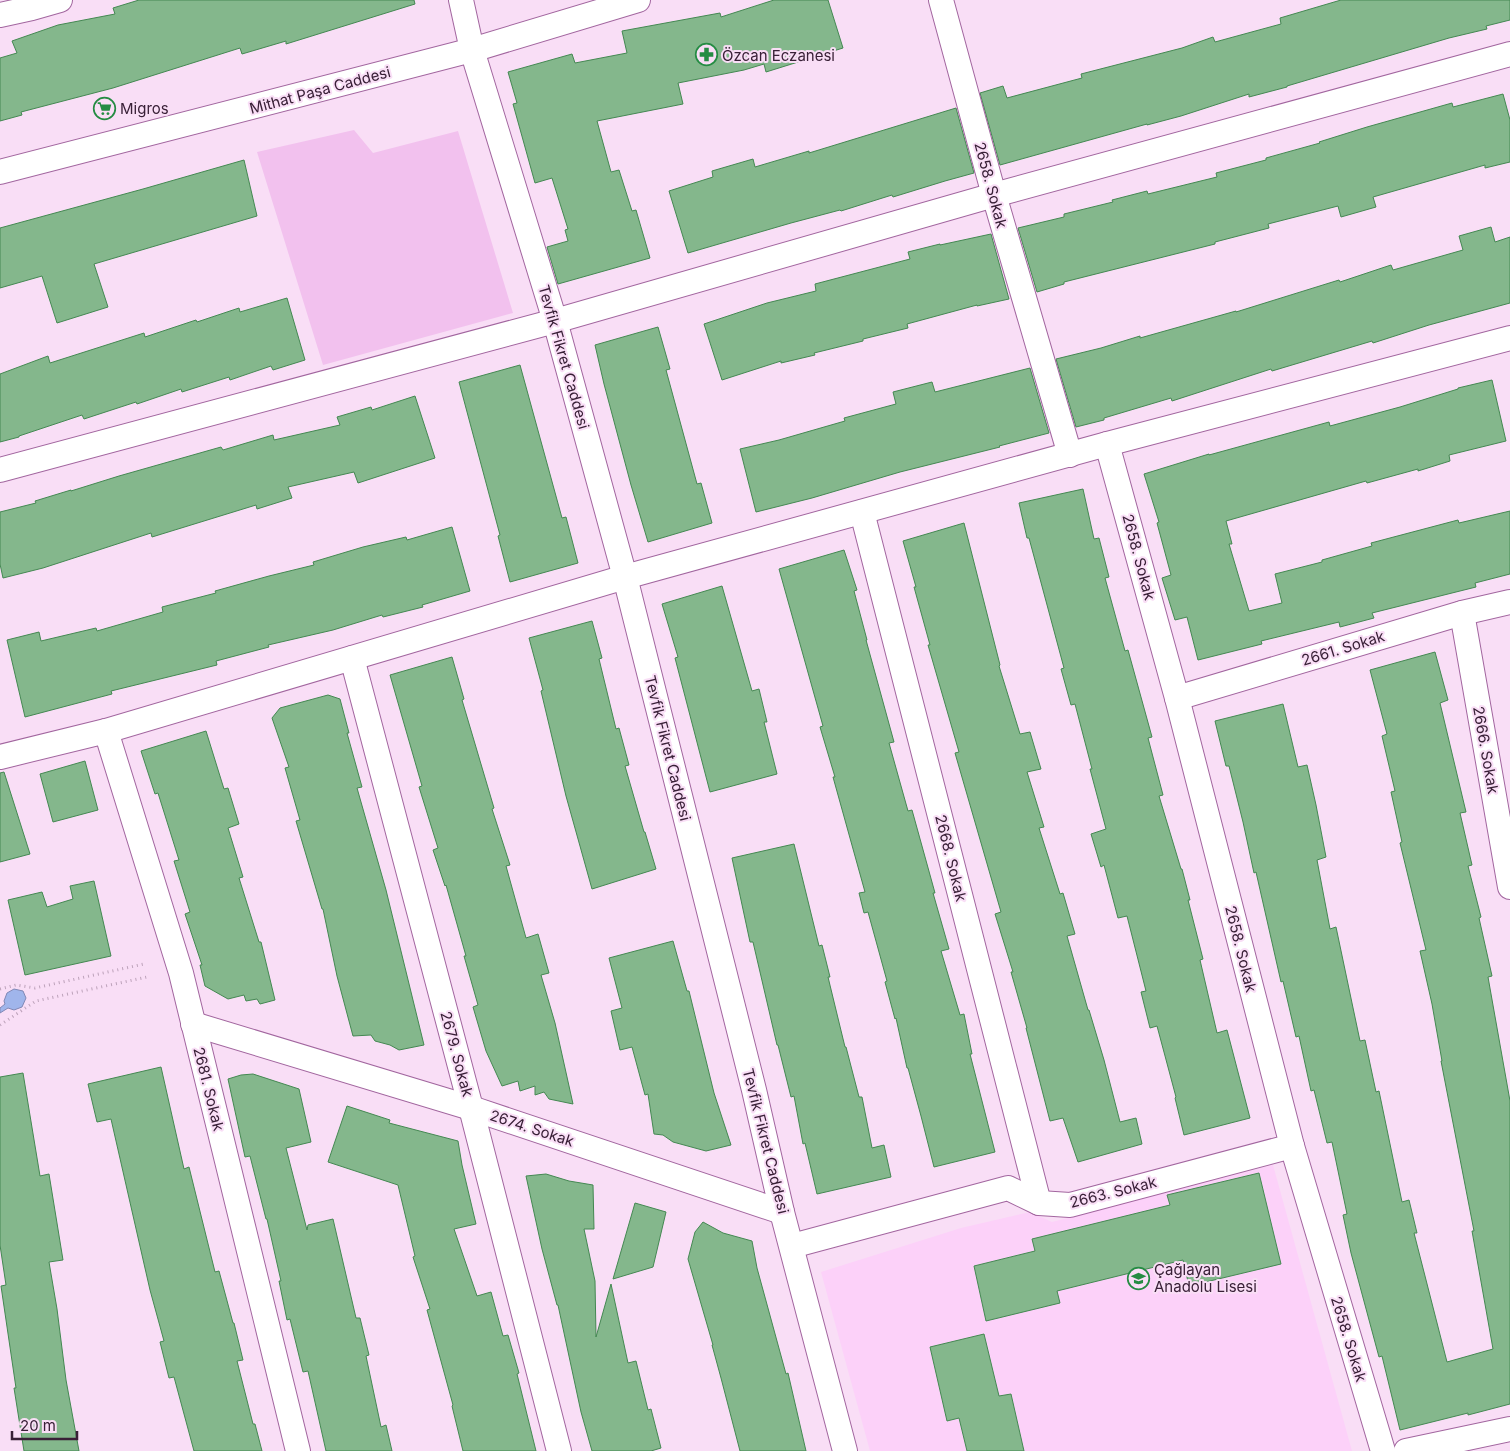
<svg xmlns="http://www.w3.org/2000/svg" width="1510" height="1451" viewBox="0 0 1510 1451" font-family="Inter,sans-serif">
<style>
.built{fill:#fcd1f9}
.green{fill:#f2c1ee}
.water{fill:#a0b5eb;stroke:#8188b5}
.building{fill:#84b78c;stroke:#448852}
.lines{fill:none;stroke-linecap:round;stroke-linejoin:round}
.minor-casing{stroke:#a2669f;stroke-width:26}
.path{stroke:#bda2ba;stroke-width:3;stroke-dasharray:1 4;stroke-linecap:butt}
.minor{stroke:#fff;stroke-width:24}
.labels{text-anchor:middle;dominant-baseline:central;stroke-width:4;stroke-linejoin:round;paint-order:stroke}
.poi-label{font-size:15px;fill:#392037;stroke:#f9def6;text-anchor:start}
.street-label{font-size:15px;fill:#392037;stroke:#f9def6}
</style>
<rect width="100%" height="100%" fill="#f9def6"/>
<polygon class="built" points="1273,1165 1352,1451 870,1451 821,1272 961,1228 1030,1212 1052,1222"/>
<polygon class="green" points="354,130 373,153 458,131 513,313 323,365 257,152"/>
<polygon class="water" points="14,989 23,991 26,998 22,1007 14,1010 8,1008 0,1013 0,1008 5,1004 4,1001 7,993"/>
<g class="building">
<polygon points="139,0 414,0 415,4 286,44 286,41 242,54 240,48 113,88 21,112 22,115 0,121 0,58 17,53 12,41 58,25 115,14 113,8"/>
<polygon points="774,0 828,0 843,48 766,72 764,64 744,70 678,83 683,104 597,121 611,172 619,170 632,211 636,210 650,258 558,284 547,247 568,241 565,230 568,229 552,178 535,183 513,104 517,103 508,72 572,54 575,63 627,53 622,31 720,13 721,17"/>
<polygon points="1341,0 1510,0 1510,20 1486,26 1487,29 1449,38 1287,86 1287,87 1249,97 1249,94 1181,116 1147,125 1147,124 1000,165 980,93 1003,86 1007,98 1082,78 1081,74 1182,48 1213,37 1215,42 1281,24 1280,18"/>
<polygon points="1503,94 1510,120 1510,162 1485,168 1485,165 1373,197 1376,207 1341,217 1338,206 1268,224 1269,228 1215,242 1215,244 1064,282 1064,284 1037,292 1018,228 1064,217 1064,214 1113,202 1112,200 1147,191 1148,194 1217,177 1216,173 1266,160 1266,158 1320,143 1319,142 1367,127 1452,103 1453,107"/>
<polygon points="956,108 974,173 945,181 893,197 892,195 841,211 840,210 791,223 688,253 669,191 713,177 712,171 753,159 755,167 809,151 809,153"/>
<polygon points="244,160 257,216 94,264 108,307 57,323 42,276 0,288 0,228 143,189"/>
<polygon points="1491,227 1495,242 1510,237 1510,303 1429,325 1373,343 1372,341 1272,371 1271,369 1172,401 1171,398 1104,418 1104,420 1076,427 1056,359 1101,348 1140,336 1140,338 1236,311 1236,312 1339,280 1340,282 1391,265 1393,270 1463,250 1459,236"/>
<polygon points="991,234 1009,299 977,306 977,305 907,324 908,328 863,339 863,341 814,353 815,355 781,363 781,361 722,380 704,324 767,303 816,291 815,284 910,259 908,252 940,244 940,245"/>
<polygon points="287,298 305,360 273,370 271,366 230,380 229,377 182,392 181,389 137,404 136,402 84,419 82,415 19,436 19,437 0,442 0,374 48,356 50,363 144,333 145,337 196,320 197,322 239,308 240,312"/>
<polygon points="658,327 670,369 666,370 697,484 701,483 712,523 648,542 631,485 604,384 595,345"/>
<polygon points="520,365 562,518 566,517 578,563 510,582 498,536 500,535 459,382"/>
<polygon points="1030,368 1049,433 999,446 1000,447 900,472 812,498 756,512 740,449 779,440 845,421 844,418 896,404 893,392 932,382 935,392"/>
<polygon points="1492,380 1506,441 1449,455 1450,461 1418,471 1418,469 1367,483 1366,481 1226,521 1232,544 1229,544 1249,611 1282,603 1275,574 1322,562 1322,560 1372,546 1371,543 1458,520 1459,523 1510,511 1510,574 1475,583 1476,587 1372,613 1374,618 1340,627 1339,622 1261,641 1262,644 1198,660 1187,617 1175,620 1162,578 1171,575 1157,523 1159,522 1144,474 1209,454 1209,455 1329,422 1330,426 1400,407 1458,389 1458,388"/>
<polygon points="415,396 435,458 358,483 354,472 288,487 292,498 257,509 256,505 152,537 151,533 43,568 3,578 0,564 0,512 36,503 35,501 71,490 71,491 119,476 221,447 223,450 273,435 274,440 340,425 337,417 371,407 372,410"/>
<polygon points="1083,489 1094,539 1099,538 1109,577 1105,578 1125,651 1128,650 1152,737 1148,738 1163,795 1159,796 1181,869 1182,869 1190,900 1188,900 1203,959 1200,960 1217,1033 1227,1030 1250,1118 1184,1135 1175,1098 1176,1097 1157,1026 1150,1028 1141,992 1146,991 1127,916 1118,918 1104,865 1101,867 1091,834 1106,829 1090,769 1092,769 1075,704 1071,705 1061,669 1064,668 1029,538 1027,538 1019,503"/>
<polygon points="964,523 1000,665 999,666 1020,734 1030,732 1041,769 1027,772 1044,827 1039,828 1060,894 1063,893 1075,934 1067,936 1088,1010 1089,1010 1104,1060 1120,1122 1136,1118 1142,1144 1078,1162 1063,1118 1050,1121 1026,1028 1027,1028 1011,972 1013,972 995,914 1001,912 955,753 959,752 928,645 930,645 914,587 916,587 903,541"/>
<polygon points="452,527 470,591 422,605 423,607 383,617 382,615 333,630 268,645 269,647 216,661 217,665 111,691 112,694 25,717 7,640 39,632 41,641 96,628 97,631 163,612 162,607 216,593 215,591 269,576 314,565 313,562 363,547 406,537 407,540"/>
<polygon points="844,550 857,590 854,591 867,640 866,640 894,742 889,743 908,811 912,810 935,893 933,893 949,949 941,951 960,1015 964,1014 972,1054 970,1054 995,1152 934,1167 921,1116 908,1068 907,1068 896,1018 895,1019 885,982 887,981 868,912 864,913 859,893 865,892 833,777 835,777 820,727 823,726 779,569"/>
<polygon points="722,586 752,691 759,689 767,722 764,722 777,774 710,792 675,658 678,657 662,604"/>
<polygon points="592,621 602,658 599,659 616,729 619,728 629,765 625,766 644,832 645,832 656,869 592,889 566,796 541,691 543,690 529,638"/>
<polygon points="1435,652 1448,700 1440,703 1466,812 1460,813 1472,865 1468,866 1481,917 1479,918 1492,976 1488,977 1510,1101 1510,1404 1468,1415 1468,1413 1400,1430 1382,1356 1379,1357 1351,1253 1343,1215 1347,1214 1332,1142 1327,1143 1314,1090 1311,1091 1299,1036 1296,1037 1283,981 1281,982 1256,872 1254,873 1243,822 1229,766 1226,766 1215,721 1283,704 1298,767 1307,765 1316,805 1326,857 1317,860 1330,929 1336,927 1360,1041 1365,1040 1376,1092 1379,1091 1402,1202 1409,1200 1417,1233 1414,1233 1447,1362 1493,1349 1472,1231 1474,1231 1441,1061 1442,1061 1432,1004 1420,951 1426,950 1400,843 1402,842 1391,792 1395,791 1382,736 1387,734 1370,670"/>
<polygon points="452,657 464,699 462,700 494,808 492,809 510,865 506,866 526,938 538,934 549,973 541,975 555,1023 573,1104 549,1099 544,1092 535,1095 535,1086 520,1091 518,1081 502,1086 486,1051 473,1007 478,1005 464,956 466,956 446,885 445,886 433,850 438,848 419,787 422,786 390,675"/>
<polygon points="328,695 340,699 349,733 347,733 362,787 357,788 386,890 424,1045 399,1050 390,1045 375,1041 371,1035 353,1036 337,976 323,909 322,909 296,821 300,820 285,768 289,767 272,718 280,708"/>
<polygon points="206,731 224,789 228,788 239,824 228,828 243,877 239,878 259,942 261,942 275,1000 260,1004 257,999 246,1001 244,995 228,999 205,986 200,965 202,965 185,914 190,912 174,861 179,860 158,793 155,794 141,751"/>
<polygon points="85,761 98,810 53,822 40,774"/>
<polygon points="4,772 30,854 0,862 0,773"/>
<polygon points="794,844 819,946 822,945 830,977 828,977 845,1047 846,1047 859,1097 862,1097 872,1148 884,1145 891,1177 817,1194 805,1143 803,1144 794,1096 791,1097 778,1045 777,1045 753,942 750,942 732,858"/>
<polygon points="94,881 111,956 25,975 8,900 42,892 47,907 73,899 70,886"/>
<polygon points="673,941 687,991 689,991 714,1093 731,1145 706,1151 673,1142 663,1135 654,1134 648,1094 645,1095 632,1047 620,1050 611,1011 622,1008 609,958"/>
<polygon points="161,1067 184,1169 189,1167 215,1272 219,1271 233,1323 234,1323 243,1360 237,1361 253,1424 255,1424 262,1451 194,1451 174,1377 169,1378 160,1342 164,1341 150,1290 111,1119 97,1122 88,1084"/>
<polygon points="23,1073 40,1176 49,1174 63,1260 49,1262 57,1309 66,1380 79,1451 24,1451 14,1388 16,1388 1,1286 6,1285 0,1245 0,1077"/>
<polygon points="253,1074 299,1089 311,1142 286,1148 307,1230 308,1225 333,1219 356,1318 360,1318 369,1355 366,1356 381,1427 386,1425 392,1451 326,1451 308,1371 303,1372 290,1319 287,1320 279,1281 281,1281 267,1219 266,1219 250,1156 245,1157 228,1079 241,1075"/>
<polygon points="347,1106 390,1120 389,1123 458,1141 462,1165 476,1224 454,1229 477,1296 491,1292 503,1336 508,1335 519,1373 517,1374 536,1451 463,1451 452,1406 453,1405 427,1310 430,1309 413,1257 415,1256 398,1185 328,1162"/>
<polygon points="1259,1173 1281,1264 1189,1286 1183,1260 1057,1291 1060,1303 986,1321 974,1266 1035,1251 1032,1239 1170,1205 1167,1195"/>
<polygon points="546,1174 569,1181 593,1185 594,1229 584,1229 595,1281 596,1337 611,1284 628,1363 636,1361 648,1410 651,1409 661,1448 651,1451 592,1451 581,1412 558,1305 557,1305 542,1249 526,1176"/>
<polygon points="635,1203 666,1212 653,1267 613,1279"/>
<polygon points="703,1222 723,1233 752,1241 757,1268 786,1374 788,1373 806,1451 740,1451 721,1378 712,1345 713,1345 688,1259 695,1232"/>
<polygon points="984,1334 999,1396 1011,1394 1024,1451 967,1451 959,1418 947,1421 930,1347"/>
</g>
<g class="lines">
<defs>
<g id="minor">
<polyline points="461,0 472,50 555,321 625,577 754,1090 782,1212 845,1451"/>
<polyline points="941,0 994,195 1070,455"/>
<polyline points="0,15 32,8 60,0"/>
<polyline points="0,172 472,50 638,0"/>
<polyline points="1107,444 1177,698 1292,1146 1383,1451"/>
<polyline points="0,470 555,321 994,195 1510,54"/>
<polyline points="862,512 1039,1203"/>
<polyline points="1462,613 1510,887"/>
<polyline points="352,658 471,1108 559,1451"/>
<polyline points="1177,698 1462,613 1510,602"/>
<polyline points="106,731 181,973 298,1451"/>
<polyline points="0,757 106,731 625,577 1107,444 1510,338"/>
<polyline points="193,1024 471,1108 782,1212"/>
<polyline points="792,1246 1008,1188 1039,1203 1070,1205 1292,1146"/>
<polyline points="1406,1451 1510,1429"/>
</g>
</defs>
<use href="#minor" class="minor-casing"/>
<g class="path">
<polyline points="0,989 16,985 35,988 144,964"/>
<polyline points="0,1025 36,1001 147,977"/>
</g>
<use href="#minor" class="minor"/>
</g>
<defs>
<symbol id="pharmacy-ring" viewBox="-11 -11 22 22"><circle r="9.5" fill="#f9def6" stroke="#258c43" stroke-width="1.5"/><path d="M-2-6h4v4h4v4h-4v4h-4v-4h-4v-4h4Z" fill="#258c43"/></symbol>
<symbol id="supermarket-ring" viewBox="-11 -11 22 22"><circle r="9.5" fill="#f9def6" stroke="#258c43" stroke-width="1.5"/><path d="M-6-5.5h2.5l.6 2H6L4.5 2H-2.5L-4.4-4H-6ZM-1.5 3.2a1.3 1.3 0 1 0 .1 0ZM3 3.2a1.3 1.3 0 1 0 .1 0Z" fill="#258c43"/></symbol>
<symbol id="school-ring" viewBox="-11 -11 22 22"><circle r="9.5" fill="#f9def6" stroke="#258c43" stroke-width="1.5"/><path d="M0-5L7-2L0 1L-7-2ZM-4 1L0 2.5L4 1V4Q0 6-4 4Z" fill="#258c43"/></symbol>
</defs>
<g fill-rule="evenodd">
<use href="#pharmacy-ring" x="694" y="42" width="25" height="25"/>
<use href="#supermarket-ring" x="92" y="96" width="25" height="25"/>
<use href="#school-ring" x="1126" y="1266" width="25" height="25"/>
</g>
<g class="labels">
<g class="poi-label">
<text x="722" y="55">Özcan Eczanesi</text>
<text x="120" y="108">Migros</text>
<text x="1154" y="1269">Çağlayan<tspan x="1154" dy="17">Anadolu Lisesi</tspan></text>
</g>
<g class="street-label">
<text transform="translate(320 90) rotate(-15)">Mithat Paşa Caddesi</text>
<text transform="translate(991 185) rotate(75)">2658. Sokak</text>
<text transform="translate(564 357) rotate(74)">Tevfik Fikret Caddesi</text>
<text transform="translate(1139 557) rotate(75)">2658. Sokak</text>
<text transform="translate(1343 648) rotate(-17)">2661. Sokak</text>
<text transform="translate(668 748) rotate(76)">Tevfik Fikret Caddesi</text>
<text transform="translate(1486 750) rotate(80)">2666. Sokak</text>
<text transform="translate(951 858) rotate(76)">2668. Sokak</text>
<text transform="translate(1241 949) rotate(76)">2658. Sokak</text>
<text transform="translate(457 1054) rotate(75)">2679. Sokak</text>
<text transform="translate(209 1089) rotate(76)">2681. Sokak</text>
<text transform="translate(532 1128) rotate(18)">2674. Sokak</text>
<text transform="translate(766 1141) rotate(76)">Tevfik Fikret Caddesi</text>
<text transform="translate(1113 1192) rotate(-14)">2663. Sokak</text>
<text transform="translate(1349 1339) rotate(73)">2658. Sokak</text>
</g>
</g>
<path d="M12 1431v8h65v-8" fill="none" stroke="#392037" stroke-width="2.5"/>
<text x="20" y="1431" font-size="15" fill="#392037" stroke="#f9def6" stroke-width="4" paint-order="stroke">20 m</text>
</svg>
